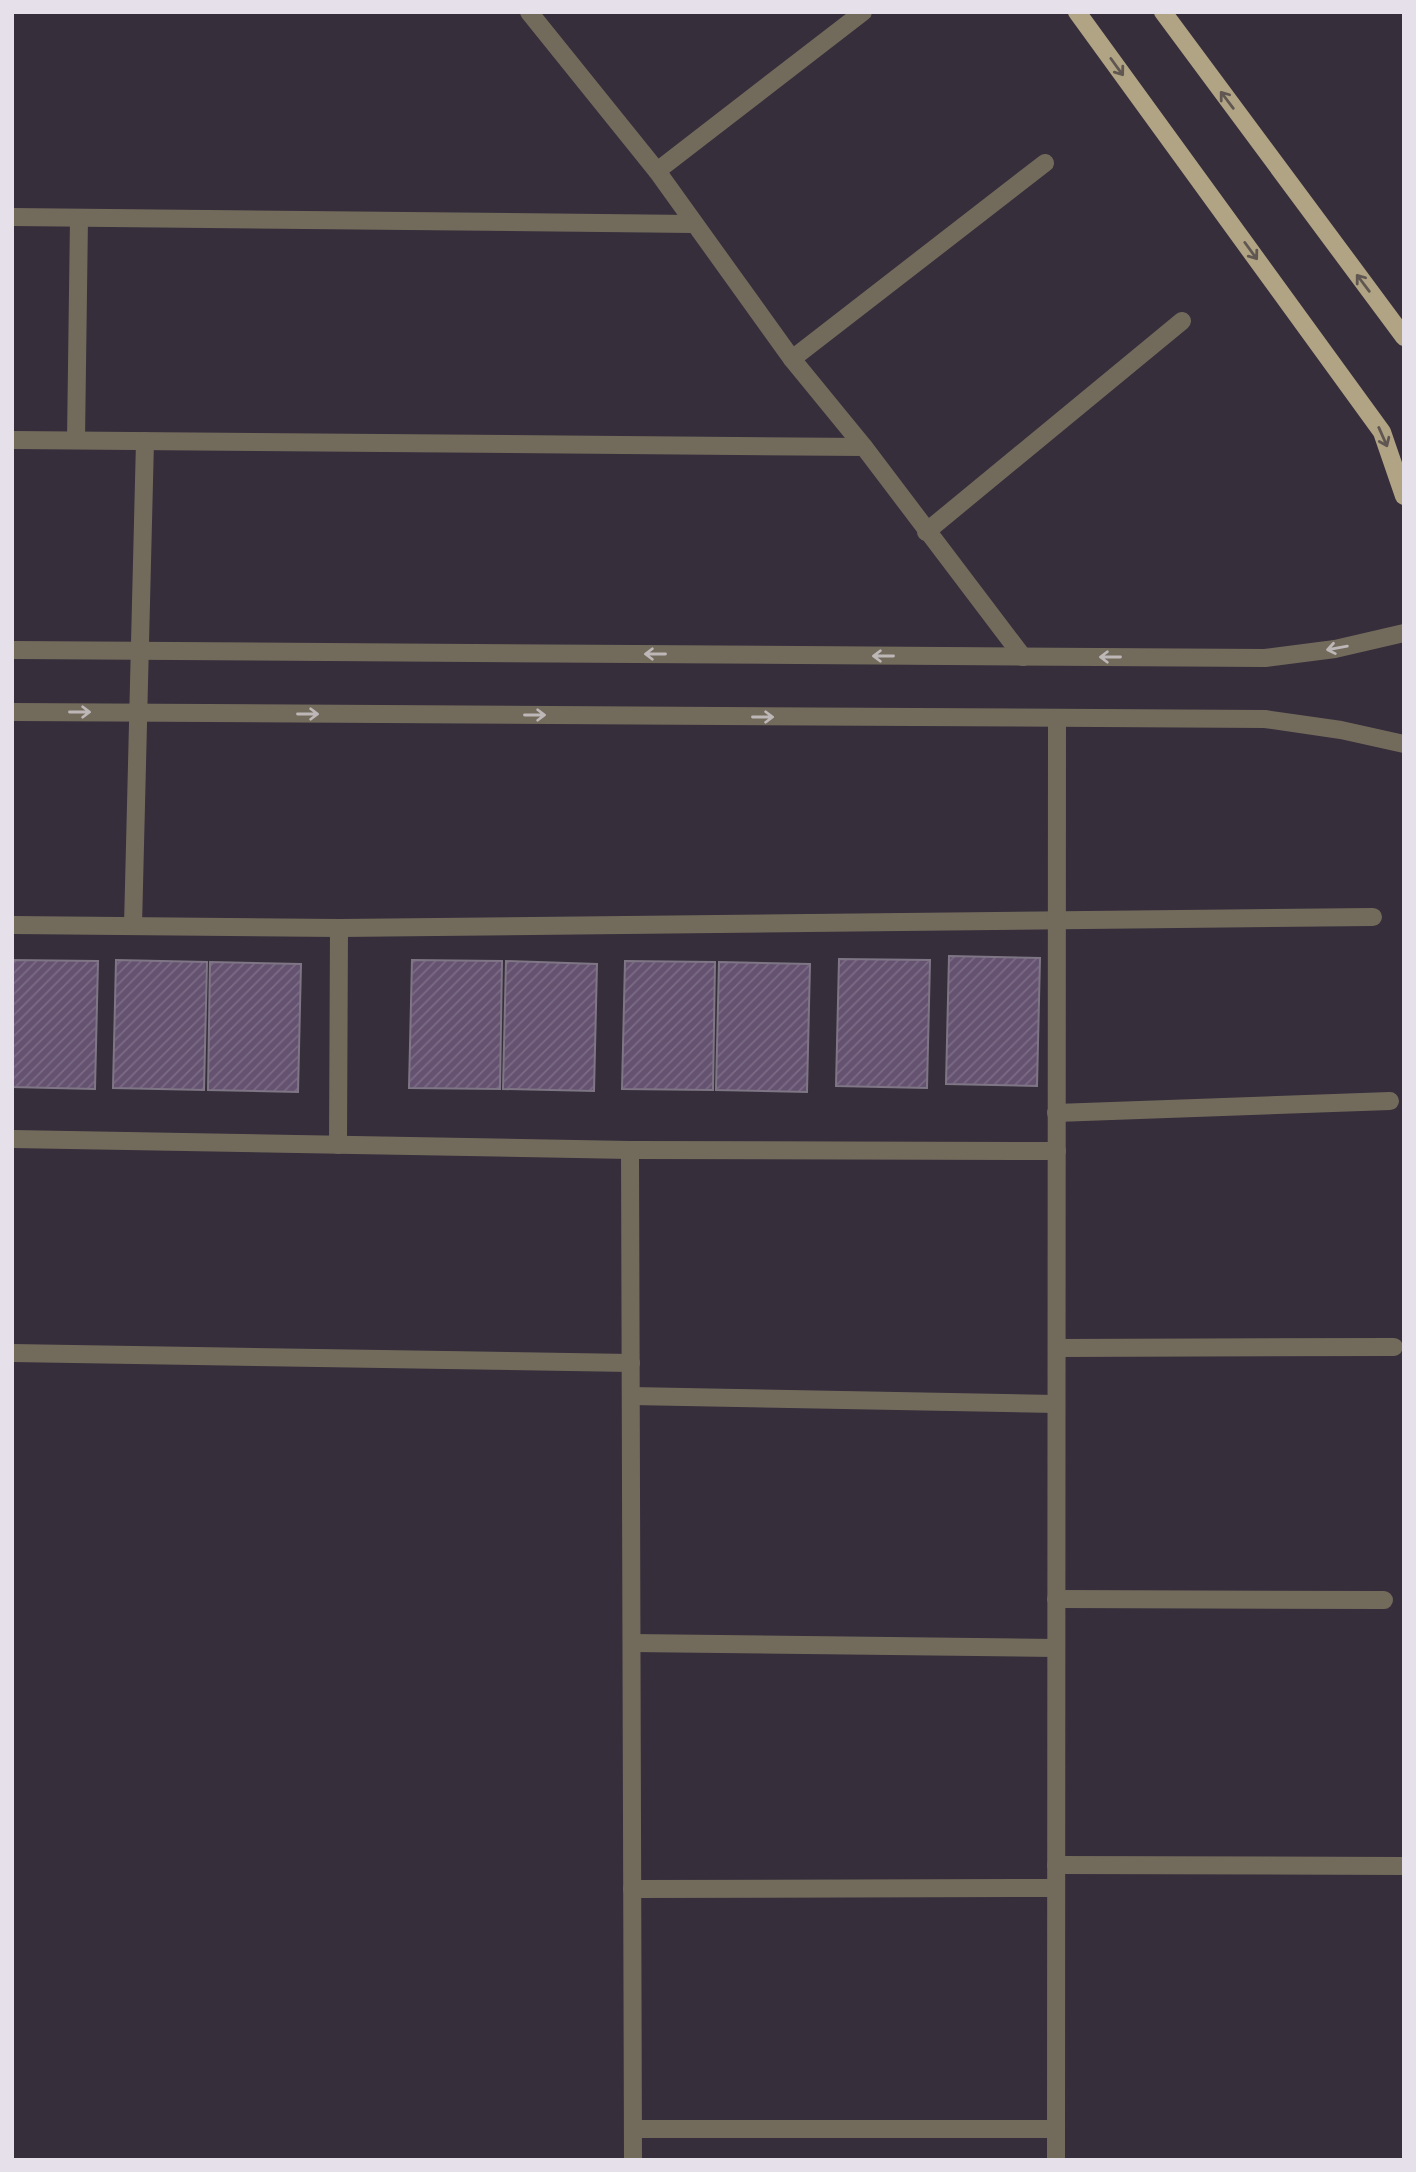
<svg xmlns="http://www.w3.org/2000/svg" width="1416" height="2172" viewBox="0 0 1416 2172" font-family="Cabin,sans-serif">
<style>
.building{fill:url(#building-hatch);stroke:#7f7685;stroke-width:2}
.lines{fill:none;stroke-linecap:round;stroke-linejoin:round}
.minor{stroke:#726b5c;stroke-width:18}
.major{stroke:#b1a484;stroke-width:18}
.oneway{stroke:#615752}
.oneway2{stroke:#bdb7b8}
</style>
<defs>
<pattern id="building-hatch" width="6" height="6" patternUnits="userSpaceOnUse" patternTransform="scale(1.75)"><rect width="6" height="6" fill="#655271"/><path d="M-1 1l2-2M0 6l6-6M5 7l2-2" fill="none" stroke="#7b6b85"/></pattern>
</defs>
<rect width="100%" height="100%" fill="#362e3b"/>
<g class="building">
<polygon points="949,956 1040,958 1037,1086 946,1084"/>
<polygon points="839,959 930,960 927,1088 836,1086"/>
<polygon points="12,960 98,961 95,1089 12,1087"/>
<polygon points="116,960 207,962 204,1090 113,1088"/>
<polygon points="412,960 502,961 500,1089 409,1088"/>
<polygon points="506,961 597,964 594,1091 503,1089"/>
<polygon points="625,961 715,962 713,1090 622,1089"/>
<polygon points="210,962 301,964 298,1092 208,1090"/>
<polygon points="719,962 810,964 807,1092 716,1090"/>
</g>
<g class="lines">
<g class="minor">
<polyline points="529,12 657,171 792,359 864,447 1023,657"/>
<polyline points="657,171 863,12"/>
<polyline points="12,217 694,224"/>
<polyline points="792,359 1045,163"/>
<polyline points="12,440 864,447"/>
<polyline points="76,440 79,218"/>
<polyline points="926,532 1182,321"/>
<polyline points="12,650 1265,658 1335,649 1404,633"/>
<polyline points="12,712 1265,719 1341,730 1404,744"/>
<polyline points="12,925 339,928 1373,917"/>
<polyline points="133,926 145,441"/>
<polyline points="1056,1113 1390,1101"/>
<polyline points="12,1139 630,1150 1057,1151"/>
<polyline points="338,1145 339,928"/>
<polyline points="630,1150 633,2160"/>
<polyline points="1057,1348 1394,1347"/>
<polyline points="12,1353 631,1363"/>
<polyline points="631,1396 1056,1404"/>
<polyline points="1056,1599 1384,1600"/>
<polyline points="632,1643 1056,1648"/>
<polyline points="1056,1865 1404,1866"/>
<polyline points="632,1889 1056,1888"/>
<polyline points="633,2129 1056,2129"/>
<polyline points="1056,2160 1057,719"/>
</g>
<g class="major">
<polyline points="1077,12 1382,432 1404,496"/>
<polyline points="1163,12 1404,337"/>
</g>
</g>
<defs><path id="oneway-shaft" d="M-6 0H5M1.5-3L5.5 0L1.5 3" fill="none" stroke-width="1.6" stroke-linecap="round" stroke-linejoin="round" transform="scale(1.75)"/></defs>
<g class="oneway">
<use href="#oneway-shaft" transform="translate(1117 67) rotate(54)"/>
<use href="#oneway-shaft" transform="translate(1227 100) rotate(-127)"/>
<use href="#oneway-shaft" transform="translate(1251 251) rotate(54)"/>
<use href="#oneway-shaft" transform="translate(1363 283) rotate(-127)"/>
<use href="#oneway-shaft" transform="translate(1383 437) rotate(66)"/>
</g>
<g class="oneway2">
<use href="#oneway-shaft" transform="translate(1337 648) rotate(170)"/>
<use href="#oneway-shaft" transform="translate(655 654) rotate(-180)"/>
<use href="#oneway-shaft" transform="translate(883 656) rotate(-180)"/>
<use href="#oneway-shaft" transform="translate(1110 657) rotate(-180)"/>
<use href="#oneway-shaft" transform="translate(80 712)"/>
<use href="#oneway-shaft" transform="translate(308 714)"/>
<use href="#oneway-shaft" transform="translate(535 715)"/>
<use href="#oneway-shaft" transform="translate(763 717)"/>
</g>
<rect width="1416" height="2172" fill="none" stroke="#e5e0e9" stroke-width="28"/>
</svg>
